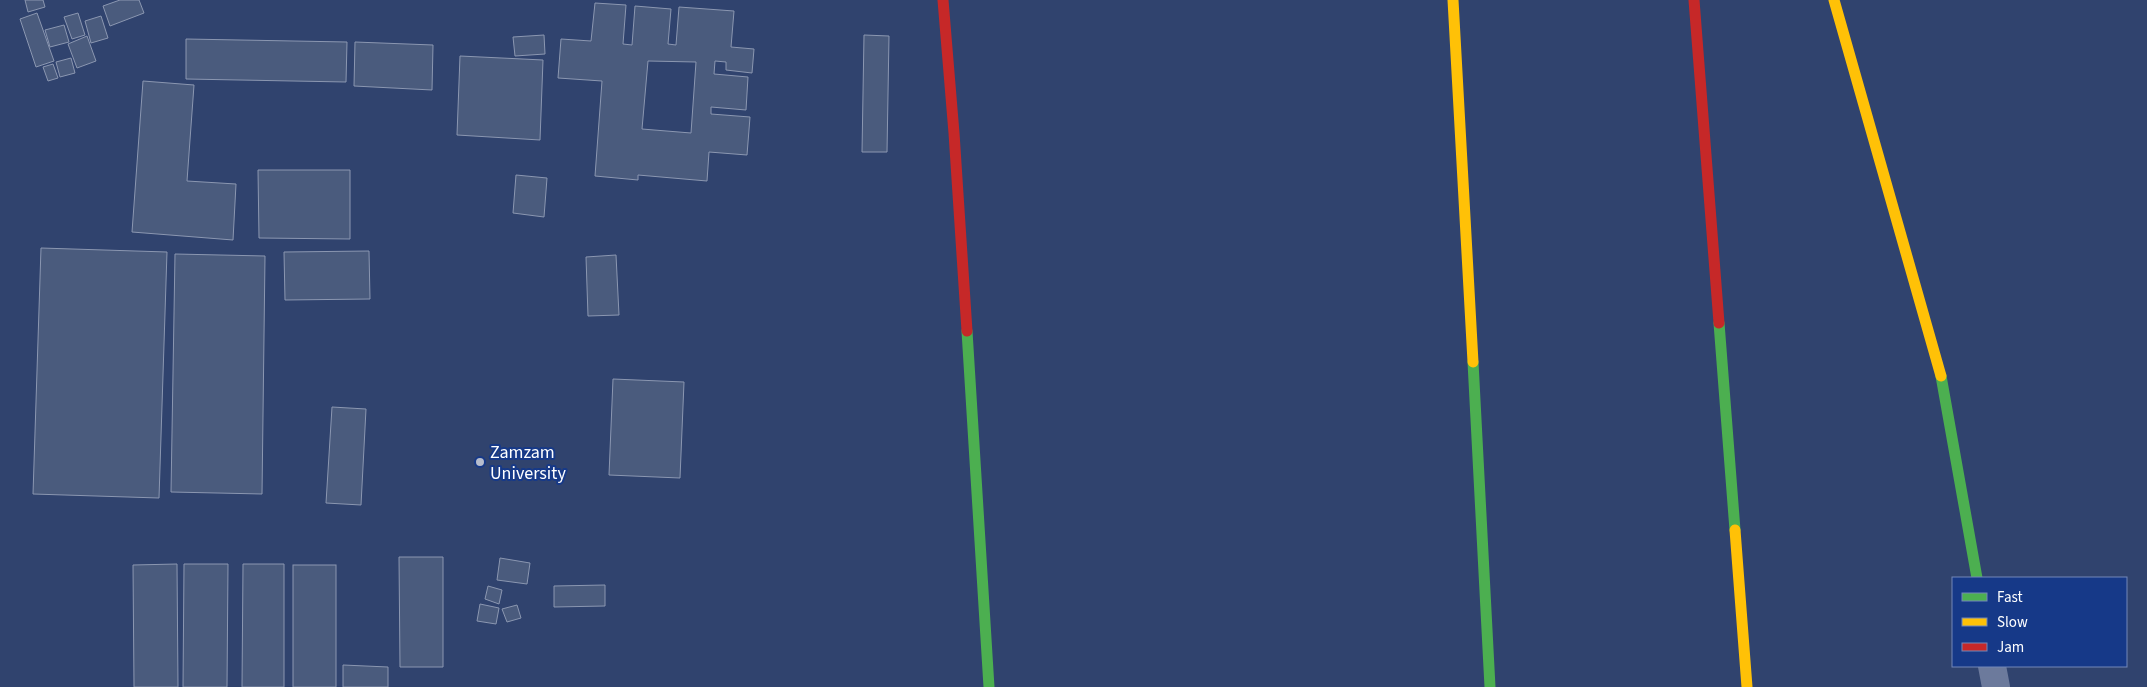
<svg xmlns="http://www.w3.org/2000/svg" width="2147" height="687" viewBox="0 0 2147 687" font-family="'Source Sans 3',sans-serif">
<style>
.building{fill:#4a5b7d;stroke:#8b97b1;fill-rule:evenodd}
.lines{fill:none;stroke-linecap:round;stroke-linejoin:round}
.street{stroke:#6c7a9c;stroke-width:28}
.fast{stroke:#4caf50;stroke-width:11}
.slow{stroke:#ffc107;stroke-width:11}
.jam{stroke:#c62828;stroke-width:11}
.poi-dot{fill:#b7bdcc;stroke:#163988;stroke-width:2}
.labels{text-anchor:middle;dominant-baseline:central;stroke-width:4;stroke-linejoin:round;paint-order:stroke}
.poi-label{font-size:18px;fill:#fff;stroke:#163988;text-anchor:start}
</style>
<rect width="100%" height="100%" fill="#30436e"/>
<g class="building">
<polygon points="25,0 43,0 45,7 28,12"/>
<polygon points="120,0 139,0 144,13 110,26 103,6"/>
<path d="M595,3L626,5L623,44L632,45L635,6L671,9L668,44L676,45L679,7L734,11L731,47L754,49L752,73L726,70V62L715,61L714,74L748,77L746,110L711,107V114L750,117L747,155L709,152L707,181L638,175V180L595,176L602,81L558,78L561,39L591,41ZM648,61L696,62L691,133L642,129Z"/>
<polygon points="37,13 54,61 36,67 20,19"/>
<polygon points="78,13 85,35 72,39 64,17"/>
<polygon points="101,16 108,38 91,43 85,21"/>
<polygon points="64,25 69,42 50,47 45,30"/>
<polygon points="544,35 545,54 515,56 513,37"/>
<polygon points="864,35 889,36 887,152 862,152"/>
<polygon points="87,36 96,61 77,68 68,44"/>
<polygon points="186,39 347,42 346,82 186,79"/>
<polygon points="355,42 433,45 432,90 354,86"/>
<polygon points="460,56 543,60 540,140 457,135"/>
<polygon points="71,58 75,73 60,77 56,62"/>
<polygon points="53,64 58,78 48,81 43,67"/>
<polygon points="143,81 194,85 187,181 236,184 233,240 132,232"/>
<polygon points="258,170 350,170 350,239 259,238"/>
<polygon points="516,175 547,178 544,217 513,213"/>
<polygon points="41,248 167,252 159,498 33,494"/>
<polygon points="369,251 370,299 285,300 284,252"/>
<polygon points="175,254 265,256 262,494 171,492"/>
<polygon points="616,255 619,315 588,316 586,257"/>
<polygon points="613,379 684,382 680,478 609,475"/>
<polygon points="332,407 366,409 361,505 326,503"/>
<polygon points="399,557 443,557 443,667 400,667"/>
<polygon points="500,558 530,563 527,584 497,580"/>
<polygon points="177,564 178,687 134,687 133,565"/>
<polygon points="184,564 228,564 227,687 183,687"/>
<polygon points="243,564 284,564 284,687 242,687"/>
<rect x="293" y="565" width="43" height="122"/>
<polygon points="605,585 605,606 554,607 554,586"/>
<polygon points="488,586 502,590 499,604 485,599"/>
<polygon points="480,604 499,608 496,624 477,621"/>
<polygon points="517,605 521,618 507,622 502,609"/>
<polygon points="343,665 388,667 388,687 343,687"/>
</g>
<g class="lines">
<polyline class="street" points="1992,666 1996,687"/>
<g class="fast">
<polyline points="1719,323 1735,530"/>
<polyline points="967,331 989,687"/>
<polyline points="1473,362 1490,687"/>
<polyline points="1941,376 1977,578"/>
</g>
<g class="slow">
<polyline points="1453,0 1473,362"/>
<polyline points="1834,0 1941,376"/>
<polyline points="1735,530 1747,687"/>
</g>
<g class="jam">
<polyline points="943,0 954,133 967,331"/>
<polyline points="1694,0 1719,323"/>
</g>
</g>
<circle class="poi-dot" cx="480" cy="462" r="5"/>
<g class="labels">
<g class="poi-label">
<text x="490" y="452">Zamzam<tspan x="490" dy="21">University</tspan></text>
</g>
</g>
<rect x="1952" y="577" width="175" height="90" fill="#163988" stroke="#7388b8"/>
<rect x="1962" y="593" width="25" height="8" fill="#4caf50" stroke="#7388b8"/>
<text x="1997" y="602" font-size="15" fill="#ffffff">Fast</text>
<rect x="1962" y="618" width="25" height="8" fill="#ffc107" stroke="#7388b8"/>
<text x="1997" y="627" font-size="15" fill="#ffffff">Slow</text>
<rect x="1962" y="643" width="25" height="8" fill="#c62828" stroke="#7388b8"/>
<text x="1997" y="652" font-size="15" fill="#ffffff">Jam</text>
</svg>
